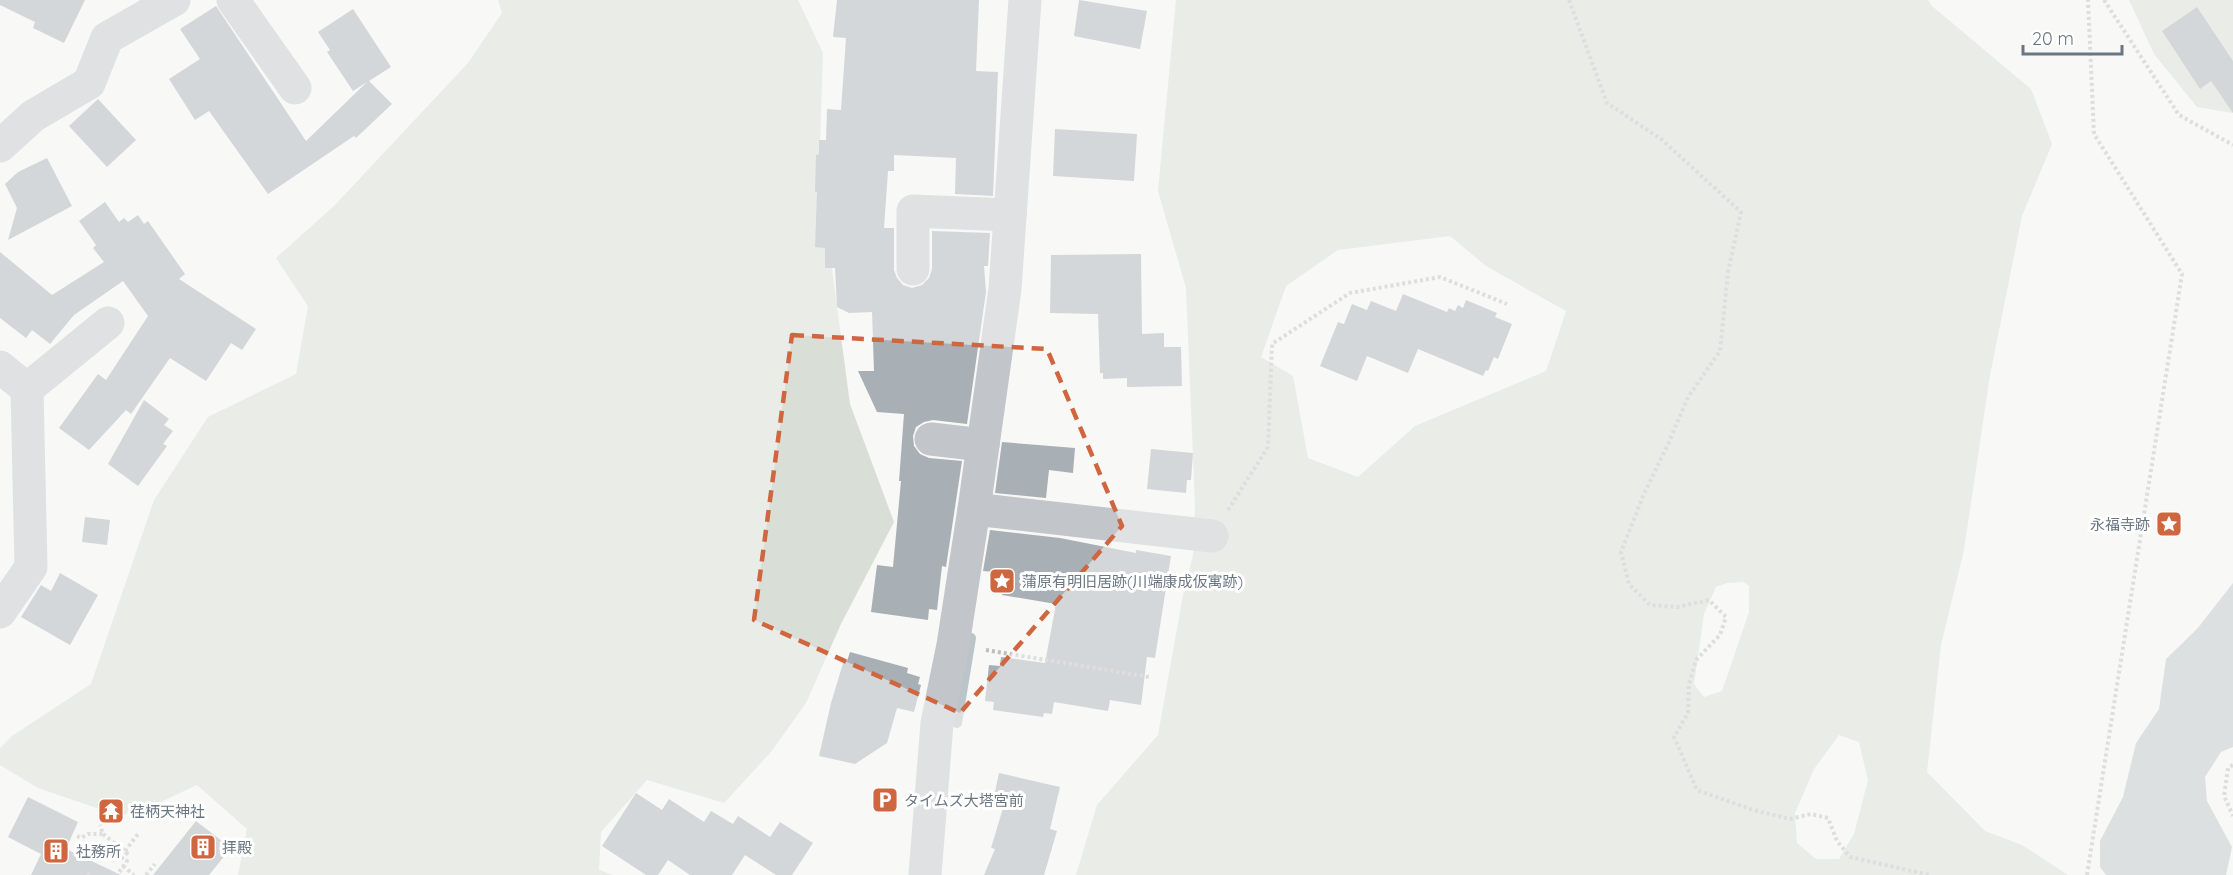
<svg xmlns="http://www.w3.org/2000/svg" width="2233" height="875" viewBox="0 0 2233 875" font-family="Quicksand,'Noto Sans JP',sans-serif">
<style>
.green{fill:#d9ded7;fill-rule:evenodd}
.water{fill:#bbc4c8}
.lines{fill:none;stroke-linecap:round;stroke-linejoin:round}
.stream{stroke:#bbc4c8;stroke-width:10}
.building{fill:#a8afb5}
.path{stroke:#bcbec0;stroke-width:4;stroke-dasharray:3 3;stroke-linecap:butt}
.minor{stroke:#c2c5c9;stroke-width:33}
.marked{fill:none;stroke:#cf663f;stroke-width:4.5;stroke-dasharray:12 8;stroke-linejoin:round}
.labels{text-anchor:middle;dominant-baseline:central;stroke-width:6;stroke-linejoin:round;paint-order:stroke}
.poi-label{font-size:15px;fill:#6a7783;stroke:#fff;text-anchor:start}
</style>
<rect width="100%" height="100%" fill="#f8f8f6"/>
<g class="green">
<polygon points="498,0 798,0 823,53 819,171 850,404 894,522 841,624 806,703 771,752 724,803 647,780 601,832 599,870 613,875 238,875 247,829 197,785 152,806 120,816 38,788 0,765 0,748 12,736 91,684 154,500 208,417 296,374 308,306 276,258 335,205 468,63 502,13"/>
<path d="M1176,0H1928L1932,6L2031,89L2052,144L2022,216L1990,375L1964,550L1941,645L1927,772L1985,831L2022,845L2068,875H1076L1097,805L1158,735L1183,595L1193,555L1195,505L1186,288L1158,191ZM1450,236L1486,266L1566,311L1546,371L1415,426L1358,477L1308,458L1293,376L1261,357L1286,286L1338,250ZM1744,582L1749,586V612L1722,691L1704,697L1694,684L1704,614L1716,587L1727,583ZM1839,735L1859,742L1868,780L1854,834L1839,859H1816L1797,843L1795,813L1814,769Z"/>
<polygon points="2129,0 2233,0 2233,113 2197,107 2154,54"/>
</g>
<polygon class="water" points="2233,583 2233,747 2221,752 2205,777 2207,801 2232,847 2226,875 2106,875 2100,867 2100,841 2123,797 2136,743 2159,709 2166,659 2197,629"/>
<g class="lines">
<polyline class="stream" points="957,723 971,638"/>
</g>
<g class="building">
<polygon points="0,0 85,0 64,43 33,28 35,22 0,5"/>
<polygon points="837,0 979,0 976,71 998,72 993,196 955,194 956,158 894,155 894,171 888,171 884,228 894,228 894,270 897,278 903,285 912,288 922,285 929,278 932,269 932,231 990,233 988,266 984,266 986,292 967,424 933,420 924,422 916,427 913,436 914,446 920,454 929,458 962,461 946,567 942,566 937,610 929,609 928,620 871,612 877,565 893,567 901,481 899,481 904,414 877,412 858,371 874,371 872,312 849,313 837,307 835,268 825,268 825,248 815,247 817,192 815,192 816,155 819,154 819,140 826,140 827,109 841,110 846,38 833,37"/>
<polygon points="1079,0 1147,11 1140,49 1074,36"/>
<polygon points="216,6 306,141 367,82 353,91 327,52 330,50 318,32 353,9 391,67 369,81 392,104 356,138 354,136 268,194 209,111 195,120 169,79 200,59 180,29"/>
<polygon points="2197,7 2233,61 2233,113 2211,81 2200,89 2162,31"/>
<polygon points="98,99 136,140 107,167 69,126"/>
<polygon points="1055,129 1137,134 1134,181 1053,176"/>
<polygon points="47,158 72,206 8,240 17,208 5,184 18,172"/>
<polygon points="105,202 119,222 124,218 128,222 138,215 144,224 148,221 185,274 179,279 256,329 242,350 231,343 206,381 170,358 131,414 126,410 89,450 59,428 98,374 106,380 148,316 123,281 74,315 50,344 32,330 26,338 0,318 0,252 52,295 104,262 93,248 96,245 79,221"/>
<polygon points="1141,254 1142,334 1164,333 1164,347 1181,347 1182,386 1127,387 1127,378 1103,379 1103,373 1100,373 1098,314 1050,313 1051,255"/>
<polygon points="1403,294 1447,312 1449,308 1455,311 1458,305 1463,308 1466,300 1497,313 1495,317 1512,324 1498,359 1494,357 1488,371 1486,370 1483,376 1418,349 1408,373 1367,356 1357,381 1320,366 1338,322 1344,324 1352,304 1367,310 1371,301 1396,311"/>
<polygon points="144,400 169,419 164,425 173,431 163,444 167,446 138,486 108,464"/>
<polygon points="1002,442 1075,448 1073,473 1049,470 1046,498 995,493"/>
<polygon points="1151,449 1193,453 1191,480 1187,480 1186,493 1147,489"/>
<polygon points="85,517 110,520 107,545 82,542"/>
<polygon points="990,530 1060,538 1136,553 1136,550 1171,556 1155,658 1147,657 1141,705 1110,700 1108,711 1054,702 1052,714 1044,713 1043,717 993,710 994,702 985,701 989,665 1000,666 1001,657 1045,663 1056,604 1002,595 1005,573 983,571"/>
<polygon points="60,573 98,595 70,645 21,617 41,585 51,591"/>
<polygon points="850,652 908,668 907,673 920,677 918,684 921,685 914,712 897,708 887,743 855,764 819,756 831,703 844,660 847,661"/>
<polygon points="999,773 1060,787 1050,829 1057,831 1044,875 984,875 995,849 991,848 1003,808 992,806"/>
<polygon points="636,793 662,810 669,799 704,822 711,811 733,824 738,816 770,837 780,822 813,843 792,875 776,875 745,855 732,875 690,875 668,860 658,875 646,875 602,846"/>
<polygon points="28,797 78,822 66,849 121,875 31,875 41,854 8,837"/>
<polygon points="196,821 231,848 209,875 153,875"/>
</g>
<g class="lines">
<g class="path">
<polyline points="1569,0 1607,103 1661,139 1741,212 1728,272 1720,351 1688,397 1669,442 1643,496 1621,552 1629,584 1650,605 1677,607 1709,600 1726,617 1720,635 1696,660 1689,684 1688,713 1674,737 1697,790 1750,809 1790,819 1811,814 1828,818 1837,841 1850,857 1929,875"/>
<polyline points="2104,0 2179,115 2233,145"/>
<polyline points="1228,510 1268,447 1272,344 1350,293 1440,277 1507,304"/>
<polyline points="986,650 1149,677"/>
<polyline points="2233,765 2228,768 2224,796 2233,816"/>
<polyline points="103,834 127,853 122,858 127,861 117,875"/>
<polyline points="77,836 81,838 88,834 103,834 100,825"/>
<polyline points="125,851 138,834"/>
<polyline points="123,866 134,875"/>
<polyline points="87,873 89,875"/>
<polyline points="146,875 155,864"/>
<polyline points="2087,875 2182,274 2094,134 2088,0"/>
</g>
<g class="minor">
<polyline points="233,0 295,88"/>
<polyline points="0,146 33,116 89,83 107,38 174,0"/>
<polyline points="913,269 913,211 1010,215"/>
<polyline points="0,367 27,389 31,567 0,612"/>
<polyline points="27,389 108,323"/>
<polyline points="931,439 983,445"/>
<polyline points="974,509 1212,536"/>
<polyline points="925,875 937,723 953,645 974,509 1005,289 1025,0"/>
</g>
</g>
<path d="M0 0H2233V875H0ZM792,335L1047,349L1122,526L960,713L754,620Z" fill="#f8f8f6" fill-opacity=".55" fill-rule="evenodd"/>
<path class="marked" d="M792,335L1047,349L1122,526L960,713L754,620Z"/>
<defs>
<symbol id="sight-square" viewBox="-11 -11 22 22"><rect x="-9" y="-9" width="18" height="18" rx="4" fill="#cf663f" stroke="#fff"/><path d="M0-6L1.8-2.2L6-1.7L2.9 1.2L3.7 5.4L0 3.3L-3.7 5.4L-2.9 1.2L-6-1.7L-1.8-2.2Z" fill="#fff"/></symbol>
<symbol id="parking-square" viewBox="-11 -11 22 22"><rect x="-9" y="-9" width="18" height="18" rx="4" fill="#cf663f" stroke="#fff"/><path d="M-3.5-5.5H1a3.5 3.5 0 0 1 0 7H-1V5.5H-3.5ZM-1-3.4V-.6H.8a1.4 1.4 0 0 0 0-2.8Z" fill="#fff"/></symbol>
<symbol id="temple-square" viewBox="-11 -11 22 22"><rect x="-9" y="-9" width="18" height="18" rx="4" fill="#cf663f" stroke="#fff"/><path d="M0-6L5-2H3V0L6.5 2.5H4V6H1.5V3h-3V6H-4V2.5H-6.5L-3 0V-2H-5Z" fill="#fff"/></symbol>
<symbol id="building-square" viewBox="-11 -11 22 22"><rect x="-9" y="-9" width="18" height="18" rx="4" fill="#cf663f" stroke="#fff"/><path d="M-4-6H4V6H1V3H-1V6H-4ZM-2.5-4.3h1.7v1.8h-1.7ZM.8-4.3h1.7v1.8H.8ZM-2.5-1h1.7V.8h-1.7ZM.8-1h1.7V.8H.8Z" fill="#fff"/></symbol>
</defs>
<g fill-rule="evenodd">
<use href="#sight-square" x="2154" y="509" width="30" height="30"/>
<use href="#sight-square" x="987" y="566" width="30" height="30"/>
<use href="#parking-square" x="870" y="785" width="30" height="30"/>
<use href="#temple-square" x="96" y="796" width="30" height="30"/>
<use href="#building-square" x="188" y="832" width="30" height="30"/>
<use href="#building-square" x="41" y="836" width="30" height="30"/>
</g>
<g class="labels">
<g class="poi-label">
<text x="2150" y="524" text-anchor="end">永福寺跡</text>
<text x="1022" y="581">蒲原有明旧居跡(川端康成仮寓跡)</text>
<text x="904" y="800">タイムズ大塔宮前</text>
<text x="130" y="811">荏柄天神社</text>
<text x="222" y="847">拝殿</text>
<text x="76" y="851">社務所</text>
</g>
</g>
<path d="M2023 45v9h99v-9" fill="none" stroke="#6a7783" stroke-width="3"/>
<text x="2032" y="45" font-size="18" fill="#6a7783" stroke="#ffffff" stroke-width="4.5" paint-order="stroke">20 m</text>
</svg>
